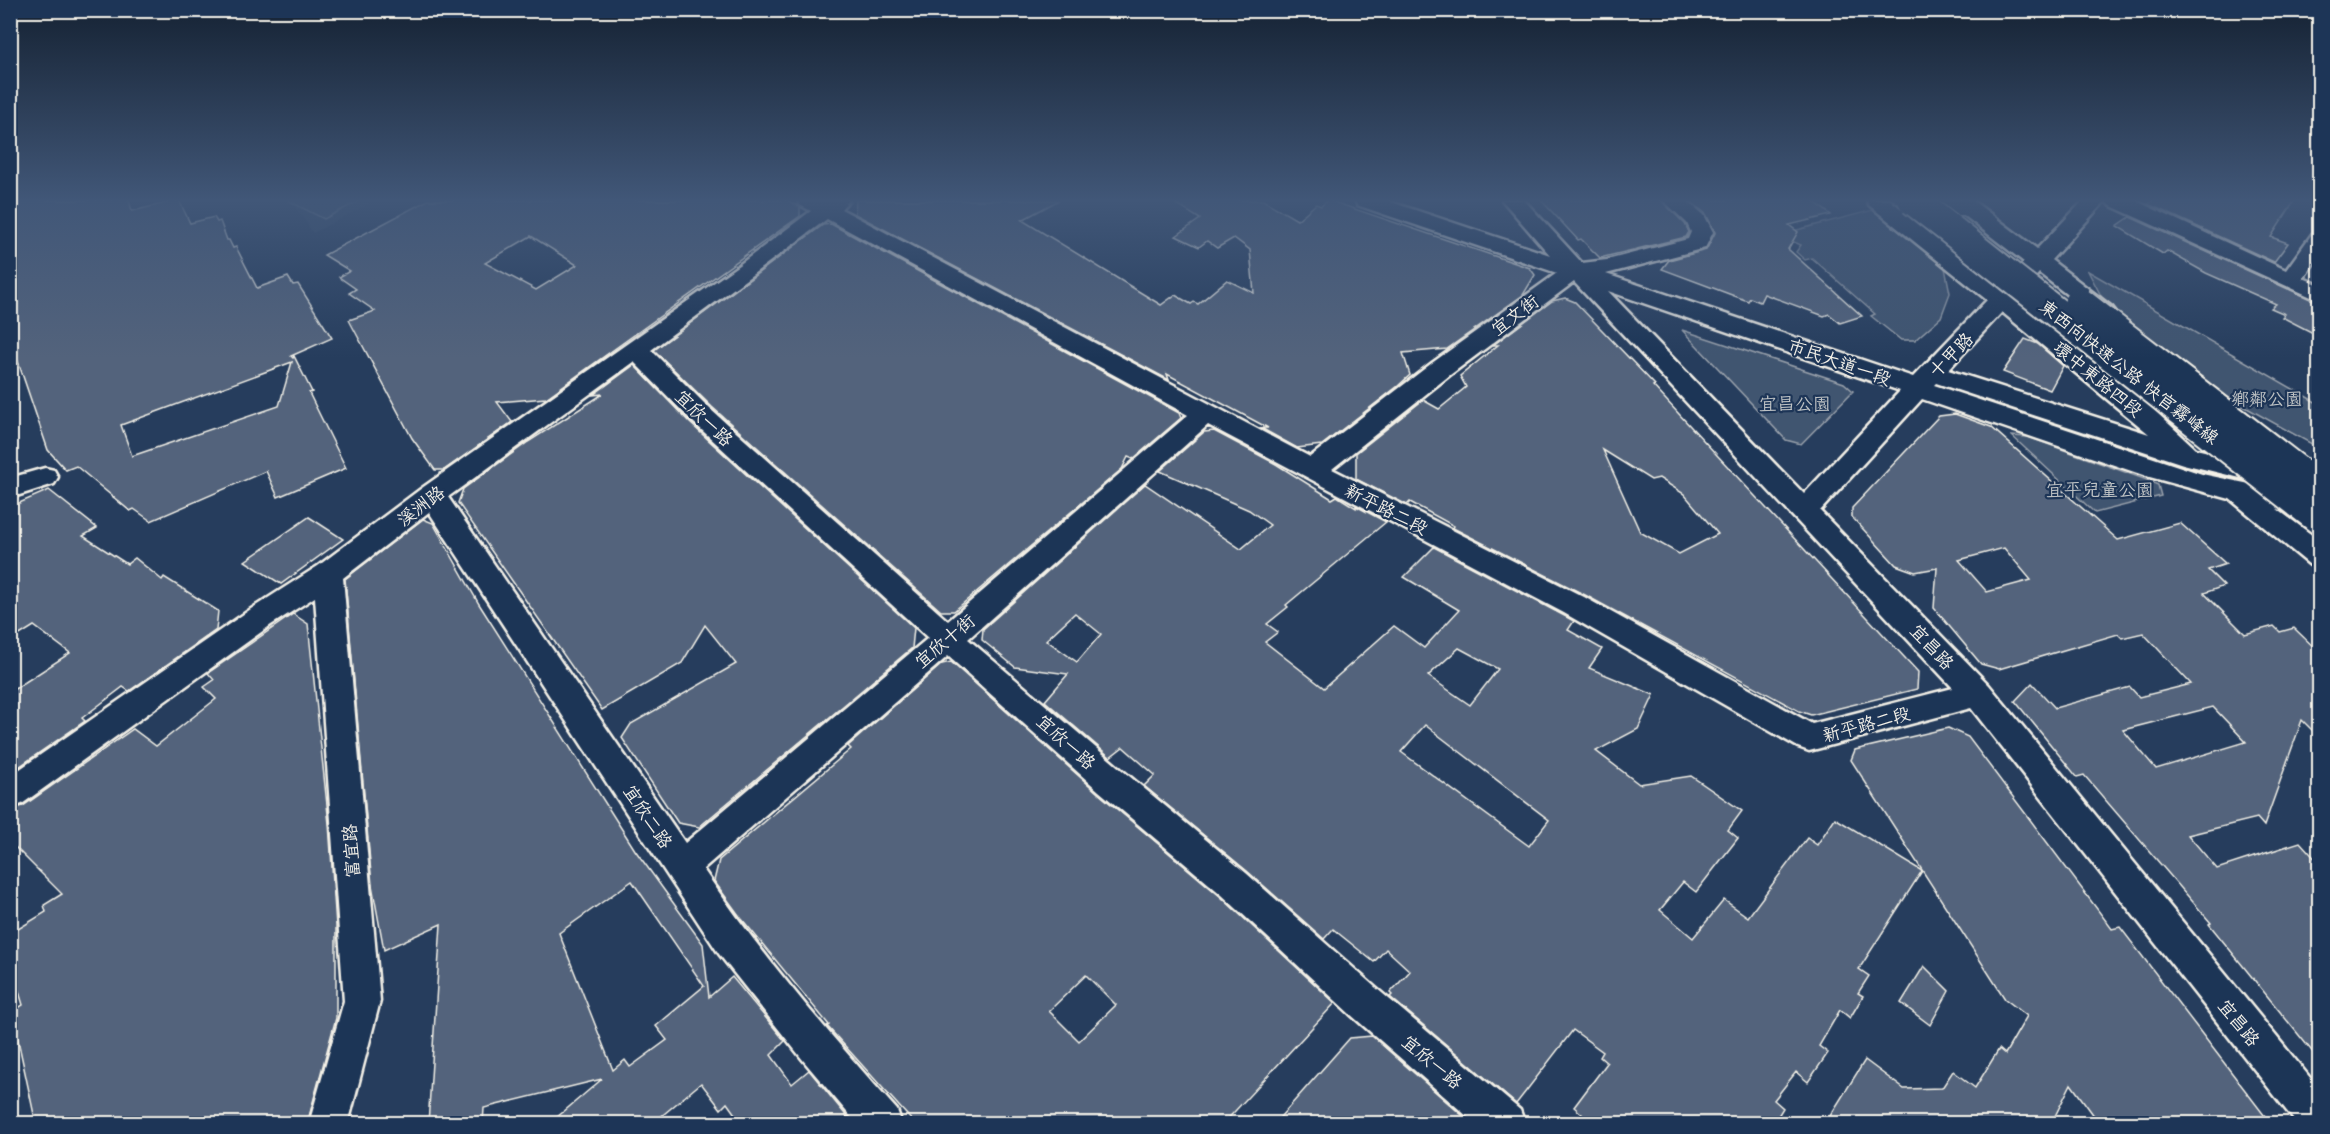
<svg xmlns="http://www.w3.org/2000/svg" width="2330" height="1134" viewBox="0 0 2330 1134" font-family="'Playpen Sans','LXGW WenKai TC',sans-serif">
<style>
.built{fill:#334966}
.green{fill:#40546f;stroke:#9aa2ac;stroke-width:1.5}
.building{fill:#52647b;stroke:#f4f1e8;stroke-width:1.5;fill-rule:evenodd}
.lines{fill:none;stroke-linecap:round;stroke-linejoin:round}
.minor-casing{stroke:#f4f1e8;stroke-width:5}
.highway-casing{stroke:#f4f1e8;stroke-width:5}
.minor{fill:#1d3557;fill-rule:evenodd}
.highway{fill:#1d3557;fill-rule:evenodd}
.highway-bridge-casing{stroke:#f4f1e8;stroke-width:33;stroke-linecap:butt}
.highway-bridge{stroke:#1d3557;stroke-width:29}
.labels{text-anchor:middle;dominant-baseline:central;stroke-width:4.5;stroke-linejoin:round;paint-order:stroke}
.street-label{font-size:18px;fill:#f4f1e8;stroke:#1d3557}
.park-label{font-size:18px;fill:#bec2c4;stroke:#1d3557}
</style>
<rect width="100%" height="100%" fill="#263d5d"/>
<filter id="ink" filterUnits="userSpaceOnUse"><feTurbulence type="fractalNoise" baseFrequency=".0167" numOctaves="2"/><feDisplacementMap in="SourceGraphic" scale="12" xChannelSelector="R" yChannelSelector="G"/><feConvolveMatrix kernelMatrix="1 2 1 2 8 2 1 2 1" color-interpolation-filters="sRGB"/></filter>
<g filter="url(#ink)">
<polygon class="built" points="291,200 376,200 313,233"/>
<g class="green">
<polygon points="287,200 361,200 324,219"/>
<polygon points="1877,209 1944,263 1950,293 1941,317 1915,340 1901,340 1871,316 1875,314 1812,258 1805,260 1796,252 1801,245 1778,235"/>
<polygon points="2088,271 2319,404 2319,448 2229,398 2151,340 2106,305"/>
<polygon points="1682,330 1844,383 1853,391 1801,444 1786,440"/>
<polygon points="2012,436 2028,437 2147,480 2158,485 2161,496 2095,513"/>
</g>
<g class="building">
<path d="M10,200H129L132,211L179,200L190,223L214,217L217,222L220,221L227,240H229L233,248L236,247L257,288L288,277L293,285L298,284L332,338L291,356L293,358L294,356L312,392L309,393L346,468L278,497L266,471L151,521L134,509L130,511L76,466L66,470L48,450L10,338ZM292,362L279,406L132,456L121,425Z"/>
<path d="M428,200H787L800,207V216L546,398L497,402L512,422L444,470H435L412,438L349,320L375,311L349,293L356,289L339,277L350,271L324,255ZM531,236L577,265L536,290L485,263Z"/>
<polygon points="856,200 1059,200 1022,220 1161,305 1175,295 1191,304 1194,302 1198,304 1227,280 1254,293 1250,250 1234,238 1217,248 1207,241 1199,247 1176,236 1200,219 1170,200 1263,200 1297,220 1316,204 1321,206 1328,200 1530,268 1535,275 1523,295 1447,349 1403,353 1410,375 1398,386 1322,445 1297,448 1261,428 1268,428 1167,374 1169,380 855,214"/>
<polygon points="1541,200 1661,200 1685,224 1689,232 1686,237 1600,258 1581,239 1578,240"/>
<polygon points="1689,200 1812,200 1831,215 1789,225 1798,232 1788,249 1862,316 1840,323 1829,314 1824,316 1764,294 1760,302 1750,298 1748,301 1662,269 1669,260 1706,250 1715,233 1706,214"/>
<polygon points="2154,200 2295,200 2271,237 2288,243 2274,262 2148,204"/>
<polygon points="2130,217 2319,303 2319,336 2282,317 2285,314 2271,308 2276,304 2206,273 2167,251 2163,254 2117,226"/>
<polygon points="831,224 1179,413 1181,418 1133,459 1128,457 1122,469 954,611 941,611 712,407 654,350 823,225"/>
<path d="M1565,298L1575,302L1655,385L1653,386L1918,672L1917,689L1811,715L1799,711L1585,595L1453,528L1454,526L1410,502L1407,505L1356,479V453L1423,400L1439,409L1466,387L1460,376L1498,345H1493L1552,301ZM1603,450L1651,480L1659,478L1684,494L1718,534L1679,554L1640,532Z"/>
<polygon points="2025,339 2038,344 2063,366 2050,390 2003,372"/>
<polygon points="634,365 690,423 914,628 912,648 699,827 678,823 622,738 631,724 736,664 705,625 682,663 602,710 458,503 463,489 528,442 603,394 593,395"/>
<path d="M1955,414L1991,427L2118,540L2180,523L2226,564L2208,570L2224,586L2204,593L2245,634L2274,626L2280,632L2294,628L2319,652V737L2302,720L2264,826L2257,818L2188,835L2217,869L2300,842L2319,863V1060L2209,924L2211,923L2084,775L2077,777L2015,701L2032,683L2055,708L2130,687L2139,697L2191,684L2143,633L2122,638L2118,634L1999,669L1981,664L1934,608L1937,568L1915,572L1896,565L1852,517V508L1939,416ZM2004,548L2031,580L1987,592L1959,560ZM2213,707L2246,742L2156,769L2123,730Z"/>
<path d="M1214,431L1276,464L1332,499L1337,496L1356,508V506L1386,522L1286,605L1288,607L1267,624L1278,632L1265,642L1324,688L1394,626L1424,648L1459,610L1404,577L1434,547L1574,621L1568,630L1602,649L1589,668L1654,695L1638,729L1596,751L1639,784L1691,776L1742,811L1728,830L1738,838L1696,892L1683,882L1660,910L1693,938L1724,900L1748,917L1807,838L1817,845L1835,818L1922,871L1859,969L1869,976L1858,993L1863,996L1850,1018L1840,1010L1819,1046L1828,1053L1808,1082L1796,1072L1774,1100L1783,1108L1773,1124H1575L1582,1114L1574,1107L1607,1063L1600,1057L1603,1052L1573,1030L1516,1104L1390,997L1392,995L1390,993L1410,971L1386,949L1374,962L1333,929L1324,939L1247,871L1144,786L1155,775L1123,747L1110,757L1045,701L1068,674L1015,667L982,640L983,629L1145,484L1241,549L1270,525L1249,510L1160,471L1204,432ZM1075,613L1101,634L1077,662L1046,640ZM1459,648L1498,669L1470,705L1428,676ZM1425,725L1549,820L1529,846L1401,752Z"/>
<polygon points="49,490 97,528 83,536 127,564 135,558 162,580 164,577 218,611 216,630 129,691 123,687 82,718 85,721 10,773 10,692 70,653 34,626 10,641 10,507"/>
<polygon points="309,517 343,539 281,584 245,561"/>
<path d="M423,519L433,523L479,604L635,850L703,944L709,997L732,977L785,1041L771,1055L792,1084L809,1070L853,1124H742L727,1103L721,1109L701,1083L652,1124H549L602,1079L484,1108L483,1124H428L441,924L384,950L372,885L345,579ZM632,881L704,986L656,1026L667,1040L630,1067L625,1060L613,1070L559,933Z"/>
<polygon points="293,614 308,624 329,824 336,926 336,1018 307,1124 36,1124 12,1012 23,1005 10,962 10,934 46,912 44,905 62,894 10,842 10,810 23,806 133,729 156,746 216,699 204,687 214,680 208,673"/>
<path d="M951,662L1098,793L1221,897L1335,1003L1223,1124H915L827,1026L829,1025L741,918L714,881L719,860L851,749L848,746L942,664ZM1086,975L1116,1005L1079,1041L1049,1011Z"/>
<polygon points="1948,728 1968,737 2112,929 2120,927 2271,1124 2100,1124 2071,1084 2051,1124 1825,1124 1865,1060 1904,1089 1942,1088 1953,1071 1975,1088 1999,1049 2005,1054 2027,1016 2005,999 1851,760 1855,750"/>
<polygon points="1924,966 1949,991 1930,1025 1901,1003"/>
<polygon points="1372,1036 1472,1124 1274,1124 1350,1038"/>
</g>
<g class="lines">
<defs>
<g id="minor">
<path d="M798,200H849L841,209L1310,457L1432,363L1557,273L1357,205L1355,200H1385L1550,255L1502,200H1524L1582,263L1607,260L1688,239L1691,232L1687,223L1663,200H1686L1704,215L1713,232L1705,248L1606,274L1913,377L1987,300L1869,205L1867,200H1890L2000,287L2024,262L1951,205L1949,200H1972L2037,249L2084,200H2134L2286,270L2312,234L2320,232V255L2303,278L2320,285V301L2109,205L2106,200L2051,260L2112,307L2116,312L2112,317L2104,319L2096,317L2039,273L2015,299L2142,399L2196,449L2274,468L2278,475L2274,482L2265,484L2183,464L1936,383L1934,385L2202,474L2316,498L2320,505L2316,512L2306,515L2277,509L2320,541V567L2310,565L2230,499L2146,476L1922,399L1820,511L1989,685L2320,1090V1124H2297L1971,708L1809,751L1798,747L1564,613L1208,425L968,639L1123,771L1246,873L1376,988L1520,1110L1525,1124H1476L1350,1014L1222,895L1099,791L948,656L703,869C761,955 828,1033 897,1110L902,1124H857L803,1060L719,954L429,512L343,578L380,1001L348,1124H309L344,1001L315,597L271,625L22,804L10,808V776L251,609L318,566L422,488L739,265L811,211L800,205ZM827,219L1188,415L948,621L710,409L651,350ZM1574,282L1953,688L1812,724L1584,597L1332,469L1450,375ZM1608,291L1900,391L1804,494ZM2002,312L2149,434L1948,370ZM634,362L692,421L928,638L685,843L448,497Z"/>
<polygon points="45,468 54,470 58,477 54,484 10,498 10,478"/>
</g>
<path id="highway" d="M1935,200H1962L1972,209L1968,214C1954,218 1942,212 1935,200Z"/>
</defs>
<use href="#minor" class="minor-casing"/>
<use href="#highway" class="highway-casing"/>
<use href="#minor" class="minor"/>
<use href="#highway" class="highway"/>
<defs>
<g id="highway-bridge">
<polyline points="1913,200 2320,520"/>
<polyline points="2079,302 2320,488"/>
</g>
</defs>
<use href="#highway-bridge" class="highway-bridge-casing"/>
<use href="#highway-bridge" class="highway-bridge"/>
</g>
</g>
<linearGradient id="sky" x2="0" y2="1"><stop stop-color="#152233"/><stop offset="0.56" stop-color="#415778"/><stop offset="1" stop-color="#415778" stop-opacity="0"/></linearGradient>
<rect width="2330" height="358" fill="url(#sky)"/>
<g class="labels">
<g class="street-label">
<text transform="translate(1514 314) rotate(-37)">宜文街</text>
<text transform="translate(1950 354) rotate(-46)">十甲路</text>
<text transform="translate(1840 361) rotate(19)">市民大道一段</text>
<text transform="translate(2130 371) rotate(38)">東西向快速公路 快官霧峰線</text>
<text transform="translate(2099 378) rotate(39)">環中東路四段</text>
<text transform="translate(705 417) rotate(44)">宜欣一路</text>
<text transform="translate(420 505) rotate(-37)">溪洲路</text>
<text transform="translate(1387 508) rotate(27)">新平路二段</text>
<text transform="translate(944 640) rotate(-40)">宜欣十街</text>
<text transform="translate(1933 646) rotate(47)">宜昌路</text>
<text transform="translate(1866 723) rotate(-15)">新平路二段</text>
<text transform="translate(1067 741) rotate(42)">宜欣一路</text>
<text transform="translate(649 816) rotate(56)">宜欣二路</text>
<text transform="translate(350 851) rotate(-94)">富宜路</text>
<text transform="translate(2240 1022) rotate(51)">宜昌路</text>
<text transform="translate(1433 1061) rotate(40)">宜欣一路</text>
</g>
<g class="park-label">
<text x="2267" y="397">鄉鄰公園</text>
<text x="1795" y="402">宜昌公園</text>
<text x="2100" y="488">宜平兒童公園</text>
</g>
</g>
<rect width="2330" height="1134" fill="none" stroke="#1d3557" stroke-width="36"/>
<rect x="18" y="18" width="2294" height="1098" fill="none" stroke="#f4f1e8" stroke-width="2" filter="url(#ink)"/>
</svg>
